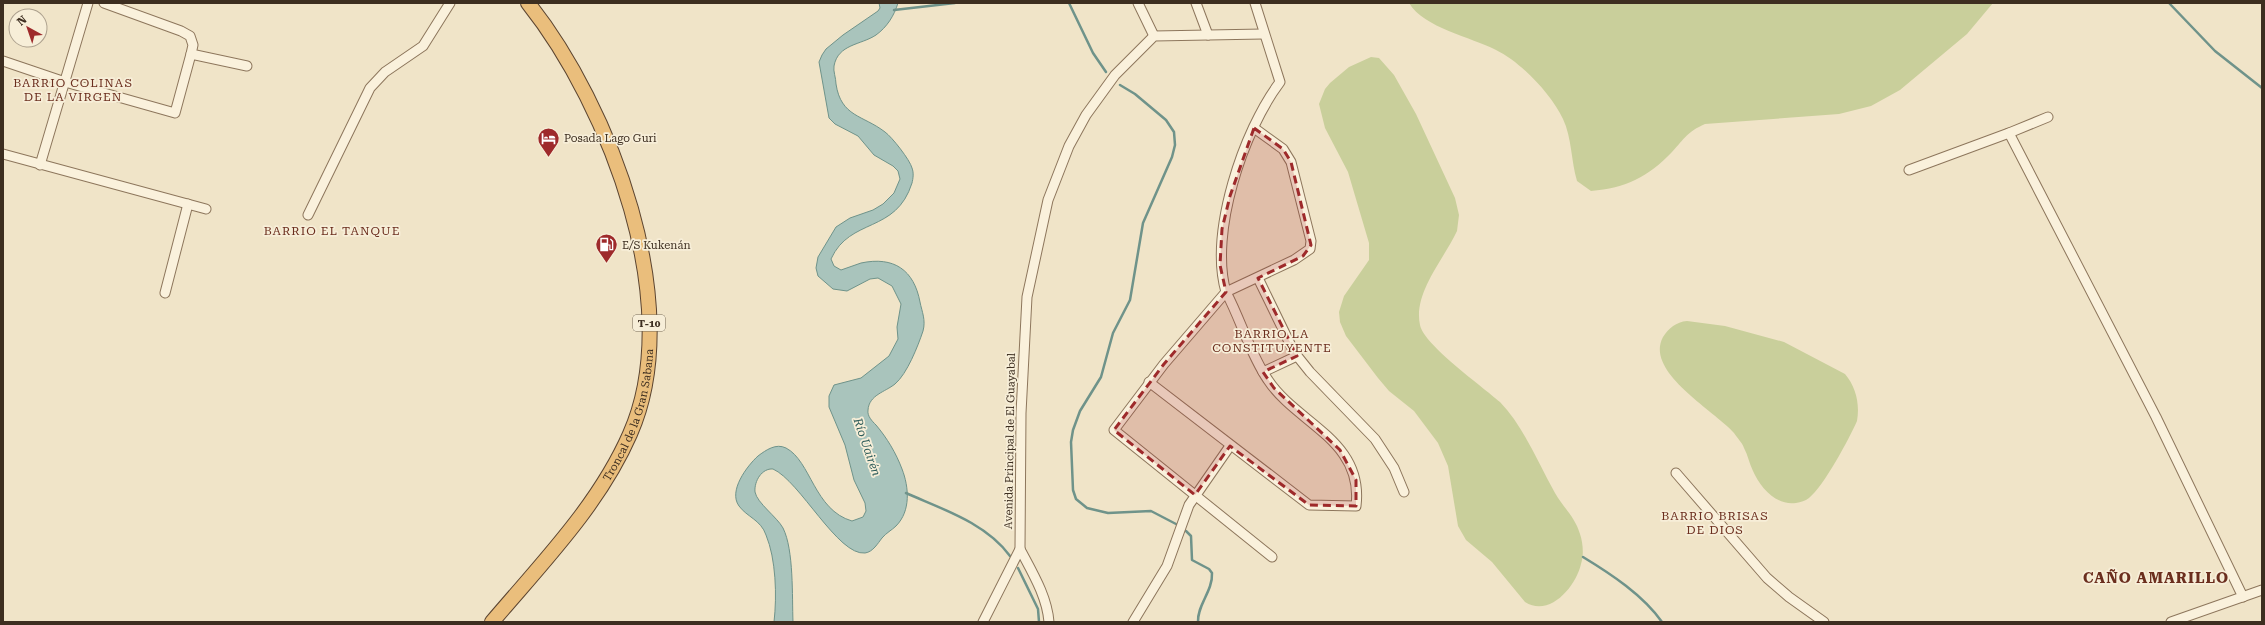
<svg xmlns="http://www.w3.org/2000/svg" width="2265" height="625" viewBox="0 0 2265 625" font-family="'Roboto Serif',serif">
<style>
.green{fill:#c9cf9b}
.water{fill:#a9c4bc;stroke:#6f938a}
.lines{fill:none;stroke-linecap:round;stroke-linejoin:round}
.stream{stroke:#6f938a;stroke-width:2.5}
.minor-casing{stroke:#8d765c;stroke-width:11}
.trunk-casing{stroke:#5b4430;stroke-width:16}
.minor{stroke:#faf1dc;stroke-width:9}
.trunk{stroke:#eabe7c;stroke-width:14}
.marked{fill:#9e2a2b;fill-opacity:0.2;stroke:#9e2a2b;stroke-width:3;stroke-dasharray:8 5;stroke-linejoin:round}
.labels{text-anchor:middle;dominant-baseline:central;stroke-width:3.5;stroke-linejoin:round;paint-order:stroke}
.shield{fill:#f7eed8;stroke:#756857;stroke-width:1}
.shield-label{font-size:10px;font-weight:bold;fill:#3d2e20}
.poi-label{font-size:11px;fill:#3d2e20;stroke:#f7eed8;text-anchor:start}
.street-label{font-size:11px;fill:#3d2e20;stroke:#f7eed8}
.neighbourhood-label{font-size:12px;letter-spacing:1px;fill:#6b2e1e;stroke:#f7eed8}
.water-label{font-size:12px;font-style:italic;fill:#2f5d5a;stroke:#f7eed8}
.district-label{font-size:15px;font-weight:bold;letter-spacing:1px;fill:#6b2e1e;stroke:#f7eed8}
</style>
<rect width="100%" height="100%" fill="#f0e4c8"/>
<g class="green">
<path d="M1409,3H1993L1967,34L1900,90L1871,106L1839,114L1705,124C1687,132 1685,138 1672,152C1648,177 1626,188 1591,191L1577,181C1571,161 1572,138 1563,119C1551,94 1521,62 1496,50C1471,37 1424,28 1409,3Z"/>
<path d="M1371,57L1379,58L1394,75L1416,114L1455,198L1459,215L1457,231C1444,259 1413,293 1420,325C1424,345 1482,386 1500,402C1524,427 1538,463 1555,493C1563,507 1575,517 1580,534C1583,543 1584,555 1581,564C1576,586 1550,618 1525,602L1492,562L1466,540L1458,526L1448,466L1438,443L1414,411L1389,391L1378,378L1346,336L1340,322L1339,312L1344,296L1369,260V243L1348,172L1325,128L1319,104L1325,89L1330,83L1349,67Z"/>
<path d="M1687,321L1725,326L1784,342L1845,374C1856,387 1860,404 1857,421C1849,439 1824,486 1809,498C1805,501 1801,502 1796,503C1776,506 1760,487 1753,471C1749,463 1748,455 1744,448C1742,442 1737,438 1734,433C1715,411 1644,372 1663,337C1669,328 1676,322 1687,321Z"/>
</g>
<path class="water" d="M879,3H898C894,16 887,27 876,35C861,45 838,44 834,66C833,71 836,78 836,84C841,117 863,115 885,132C892,137 910,160 912,168C914,173 913,179 912,183C896,234 850,217 831,259L834,266L841,270C848,268 854,265 861,263C894,256 914,270 920,302C922,312 926,320 923,331C918,346 907,374 895,384C885,392 869,395 868,410C867,416 872,421 876,425C887,438 896,453 902,469C909,487 911,511 896,526C892,530 886,533 882,538C878,543 873,552 865,553C838,556 800,481 773,469C762,468 754,481 755,492C757,503 777,517 783,528C794,550 792,597 793,622H774C777,596 776,559 766,535C761,520 747,517 739,506C728,491 747,466 758,456C766,450 776,443 786,448C811,461 814,510 852,521L863,517L866,511L865,503L854,480L845,445L829,407V396L834,385L861,378L889,356L898,339L897,327L901,304L892,286L878,278L870,279L847,291L833,289L818,276L816,268L818,257L836,227L850,218L873,210L883,204L894,193L900,179L898,171L893,166L874,155L858,136L835,124L829,118L819,62L822,55L826,49L843,35L878,11L880,8Z"/>
<g class="lines">
<g class="stream">
<polyline points="1069,3 1093,53 1106,72"/>
<polyline points="2169,3 2215,51 2262,88"/>
<polyline points="894,10 955,3"/>
<polyline points="1120,85 1135,94 1166,120 1174,132 1175,145 1172,157 1143,223 1130,300 1113,333 1101,377 1080,411 1073,430 1071,442 1073,490 1076,499 1087,508 1108,513 1151,511 1176,524"/>
<path d="M906,493C942,509 986,523 1010,556"/>
<path d="M1186,531L1191,536L1192,560L1209,569L1212,573C1213,591 1197,605 1198,622"/>
<path d="M1583,557C1611,574 1643,595 1662,622"/>
<polyline points="1018,568 1038,609 1039,622"/>
</g>
<defs>
<g id="minor">
<polyline points="1138,3 1154,36"/>
<polyline points="1196,3 1208,35"/>
<polyline points="191,54 247,66"/>
<polyline points="3,61 65,82 175,113 191,54 193,45 190,36 181,31 104,3"/>
<polyline points="1254,128 1283,149 1291,162 1311,241 1310,249 1294,260 1226,292 1164,364 1114,430 1272,557"/>
<polyline points="2009,133 2156,417 2243,597"/>
<polyline points="3,154 206,209"/>
<polyline points="40,165 88,3"/>
<polyline points="1909,170 2009,133 2048,117"/>
<polyline points="308,215 370,88 385,72 423,46 450,3"/>
<polyline points="1258,278 1294,352 1310,372 1375,439 1394,468 1404,492"/>
<polyline points="165,293 188,204"/>
<polyline points="1263,372 1297,356"/>
<path d="M1149,382L1309,505L1356,506C1364,440 1297,424 1268,380C1250,354 1241,320 1226,292C1209,233 1243,131 1280,82L1255,3"/>
<polyline points="1676,473 1767,578 1789,597 1824,622"/>
<path d="M1020,549C1032,572 1047,596 1049,622"/>
<polyline points="983,622 1020,549 1021,413 1027,297 1048,200 1069,146 1086,115 1115,75 1154,36 1263,34"/>
<polyline points="1133,622 1167,566 1189,505 1230,446"/>
<polyline points="2171,622 2262,590"/>
</g>
<g id="trunk">
<path id="s1" d="M492,622C542,563 599,505 630,434C687,306 610,106 528,3"/>
</g>
</defs>
<use href="#minor" class="minor-casing"/>
<use href="#trunk" class="trunk-casing"/>
<use href="#minor" class="minor"/>
<use href="#trunk" class="trunk"/>
</g>
<path class="marked" d="M1254,128L1283,149L1291,162L1311,245L1303,256L1258,278L1297,356L1263,372L1274,388L1340,450L1356,480V506L1309,505L1230,446L1195,495L1114,430L1164,364L1226,292L1220,265L1222,229L1230,196Z"/>
<defs>
<symbol id="hotel-pin" viewBox="-11 -11 22 30"><path d="M0 17L-7.5 6A9.5 9.5 0 1 1 7.5 6Z" fill="#9e2a2b" stroke="#f7eed8"/><path d="M-6-4.5h1.5V1H6V5H4.5V3h-9V5H-6ZM-4 0a1.8 1.8 0 1 1 3.6 0ZM.5 0V-2.5h3Q6-2.5 6 0Z" fill="#fff"/></symbol>
<symbol id="fuel-pin" viewBox="-11 -11 22 30"><path d="M0 17L-7.5 6A9.5 9.5 0 1 1 7.5 6Z" fill="#9e2a2b" stroke="#f7eed8"/><path d="M-5.5-6h7V0h2V4h1.3V-2.5L3-4.5l.8-.8L6-3V5H2.5V1h-1V6h-7ZM-4.2-4.7v3.2H.2V-4.7Z" fill="#fff"/></symbol>
</defs>
<g fill-rule="evenodd">
<use href="#hotel-pin" x="536" y="126" width="25" height="34"/>
<use href="#fuel-pin" x="594" y="232" width="25" height="34"/>
</g>
<g class="labels">
<rect class="shield" x="633" y="315" width="32" height="16" rx="3"/>
<g class="shield-label">
<text x="649" y="323">T-10</text>
</g>
<g class="poi-label">
<text x="564" y="138">Posada Lago Guri</text>
<text x="622" y="245">E/S Kukenán</text>
</g>
<g class="street-label">
<text stroke="none"><textPath href="#s1" startOffset="252">Troncal de la Gran Sabana</textPath></text>
<text transform="translate(1010 441) rotate(-89)">Avenida Principal de El Guayabal</text>
</g>
<g class="neighbourhood-label">
<text x="73" y="83">BARRIO COLINAS<tspan x="73" dy="14">DE LA VIRGEN</tspan></text>
<text x="332" y="231">BARRIO EL TANQUE</text>
<text x="1272" y="334">BARRIO LA<tspan x="1272" dy="14">CONSTITUYENTE</tspan></text>
<text x="1715" y="516">BARRIO BRISAS<tspan x="1715" dy="14">DE DIOS</tspan></text>
</g>
<g class="water-label">
<text transform="translate(867 447) rotate(71)">Río Uairén</text>
</g>
<g class="district-label">
<text x="2156" y="578">CAÑO AMARILLO</text>
</g>
</g>
<rect width="2265" height="625" fill="none" stroke="#3d2e20" stroke-width="8"/>
<g transform="translate(28 28) rotate(320)"><circle r="19" fill="#f7eed8" stroke="#ada18e"/>
<path d="M0-3L7 15L0 10L-7 15Z" fill="#9e2a2b"/>
<text y="-6" font-size="11" font-weight="bold" text-anchor="middle" fill="#3d2e20">N</text>
</g>
</svg>
